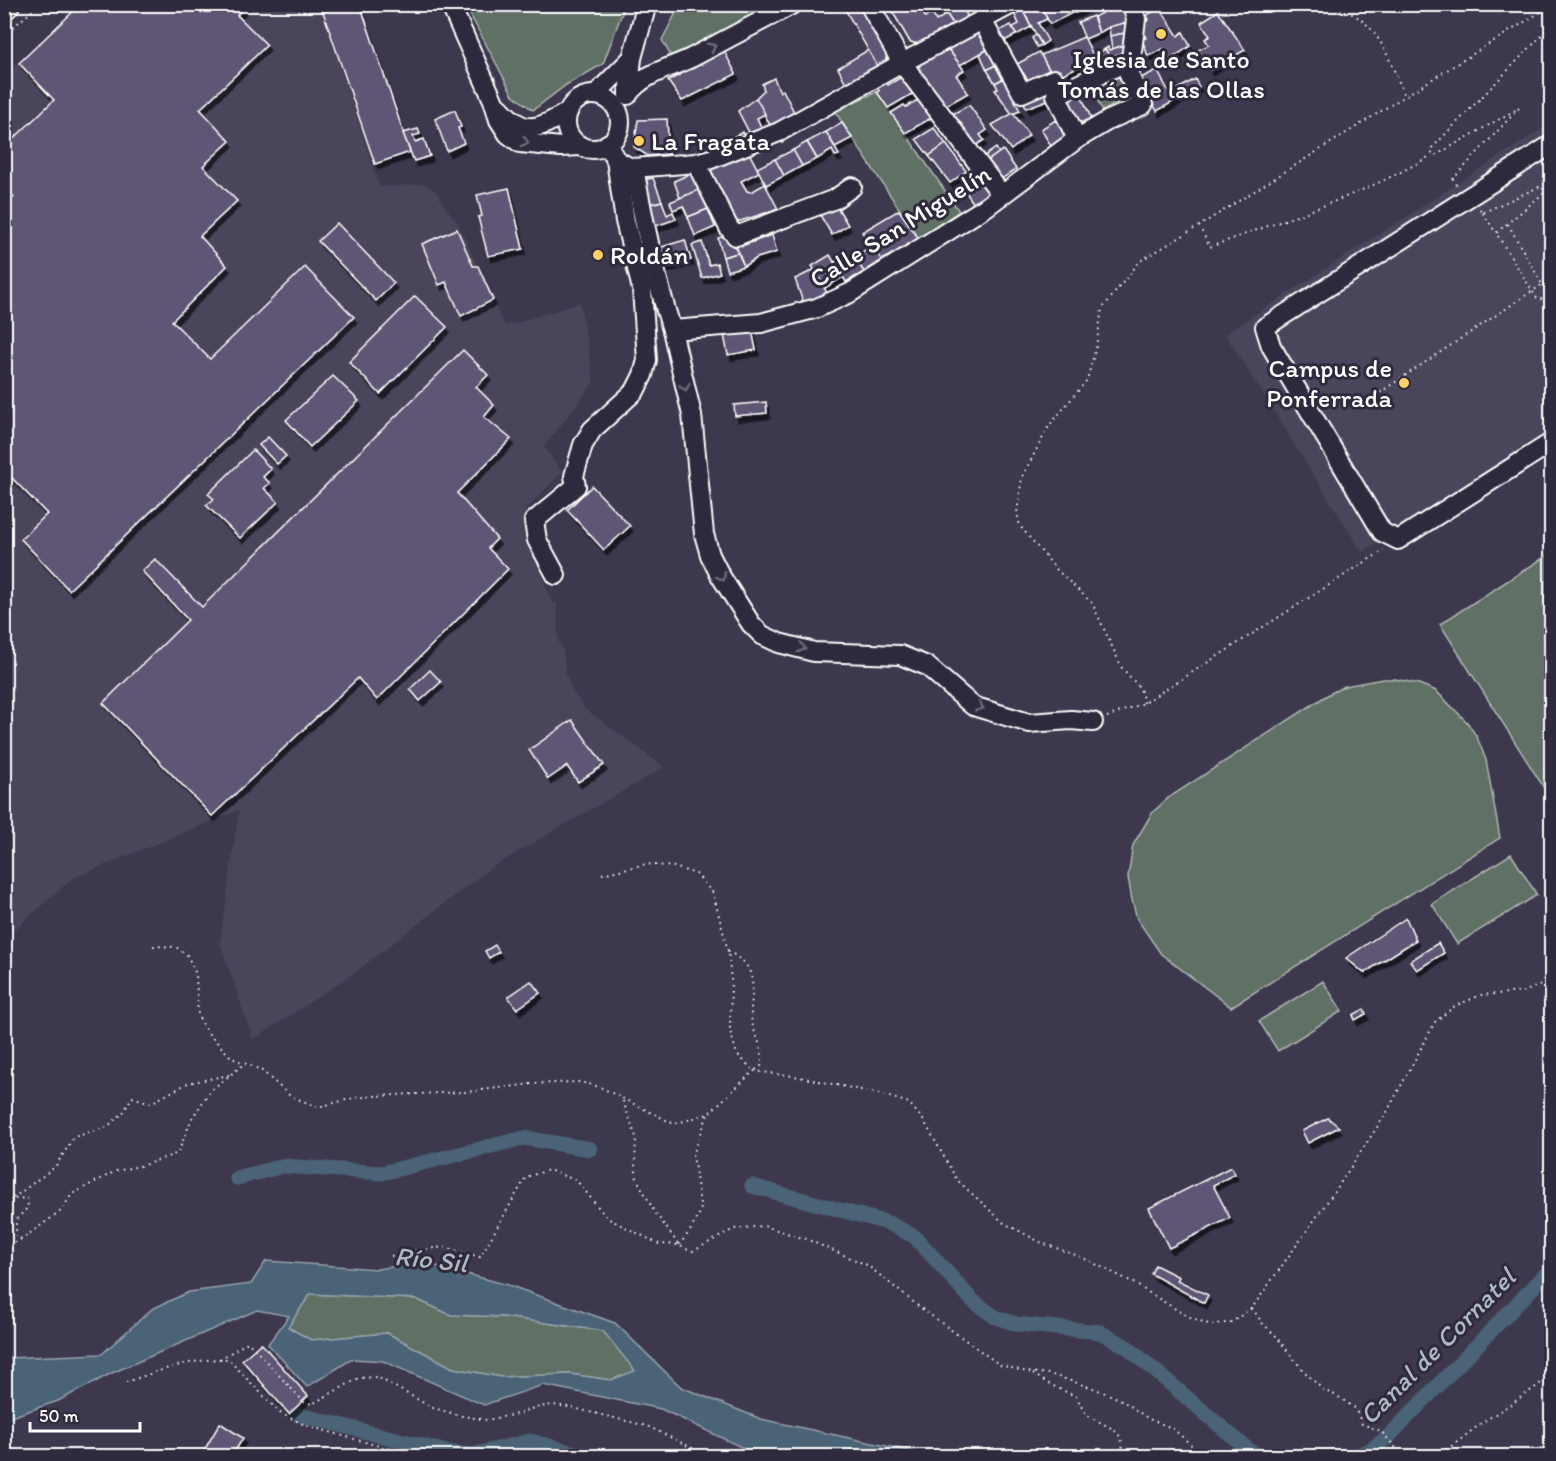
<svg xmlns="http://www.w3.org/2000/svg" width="1556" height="1461" viewBox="0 0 1556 1461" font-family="Itim,sans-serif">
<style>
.built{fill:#4b455c}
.green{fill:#606f65;stroke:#b0b7b2;stroke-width:1.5}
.water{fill:#4c6476;stroke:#94a2ad;stroke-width:1.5;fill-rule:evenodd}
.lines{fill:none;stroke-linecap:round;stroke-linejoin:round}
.canal{stroke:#4c6476;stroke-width:15}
.building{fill:#5e5774;stroke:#fff;stroke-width:1.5;filter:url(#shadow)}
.minor-casing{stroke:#fff;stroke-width:22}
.highway-casing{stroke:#fff;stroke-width:30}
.path{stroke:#fff;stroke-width:2;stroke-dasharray:1.5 4.5;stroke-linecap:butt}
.minor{stroke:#2f2a3d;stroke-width:18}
.highway{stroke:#2f2a3d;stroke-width:26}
.oneway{stroke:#6d6a77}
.poi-dot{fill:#ffd166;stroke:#2f2a3d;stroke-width:2}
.labels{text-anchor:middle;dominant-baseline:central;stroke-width:6;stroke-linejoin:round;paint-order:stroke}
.poi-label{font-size:26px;fill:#fff;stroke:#2f2a3d;text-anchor:start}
.street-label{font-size:26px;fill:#fff;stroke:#2f2a3d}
.water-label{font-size:27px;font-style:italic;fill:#aeb9c1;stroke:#2f2a3d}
</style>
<defs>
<filter id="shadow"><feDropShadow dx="3" dy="5.5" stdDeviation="0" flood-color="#0009"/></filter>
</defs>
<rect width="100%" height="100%" fill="#3d384e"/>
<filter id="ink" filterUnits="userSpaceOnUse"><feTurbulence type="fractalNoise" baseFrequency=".0167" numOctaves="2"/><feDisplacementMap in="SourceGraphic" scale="12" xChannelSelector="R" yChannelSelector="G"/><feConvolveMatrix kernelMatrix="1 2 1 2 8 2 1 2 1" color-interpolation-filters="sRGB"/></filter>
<g filter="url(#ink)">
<g class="built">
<polygon points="81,5 319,5 380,187 425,184 435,191 459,226 505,326 580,303 594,382 544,447 562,472 525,510 530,544 552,603 557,602 558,640 563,650 566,673 572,690 584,708 664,767 489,869 358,970 253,1040 220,943 239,810 73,878 5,938 5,75"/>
<polygon points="1551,123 1551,433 1362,552 1225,334"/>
</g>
<g class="green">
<polygon points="465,5 625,5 603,64 566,85 533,110 513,95"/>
<polygon points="680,5 770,5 672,58 662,40"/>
<polygon points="1117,72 1130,95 1103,111 1090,87"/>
<polygon points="877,92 959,211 919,239 834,110"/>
<polygon points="1551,553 1551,799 1440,624"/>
<polygon points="1383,679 1395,679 1419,684 1436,691 1467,722 1477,737 1486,760 1500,838 1231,1007 1161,954 1137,919 1132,900 1128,877 1133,845 1152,813 1168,798 1329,694 1345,686"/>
<polygon points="1511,854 1537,895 1457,944 1432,904"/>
<polygon points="1323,981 1342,1011 1278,1051 1259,1021"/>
<polygon points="310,1294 416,1299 451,1315 504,1317 604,1331 636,1371 611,1380 569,1374 501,1377 453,1368 387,1333 311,1340 288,1327"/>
</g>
<path class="water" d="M266,1261L377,1269L422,1262L508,1285L615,1323L681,1387L761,1419L933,1456H760L661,1409L543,1385L484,1405L383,1361L352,1359L307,1387L268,1344L289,1316L257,1310L112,1373L58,1401L5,1419V1358L102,1354L152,1309L189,1292L251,1284ZM310,1294L416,1299L451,1315L504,1317L603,1331L635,1371L611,1380L569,1374L501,1377L453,1368L387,1333L311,1340L288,1327Z"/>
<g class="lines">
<g class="canal">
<polyline points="237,1178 283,1166 382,1173 524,1138 590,1149"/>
<polyline points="752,1186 888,1223 914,1236 972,1300 995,1317 1016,1324 1100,1332 1127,1347 1251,1452 1259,1456"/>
<polyline points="296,1414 447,1452 472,1455 530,1441 586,1456"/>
<polyline points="1355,1456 1370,1450 1387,1438 1552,1268"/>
</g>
</g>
<g class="building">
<polygon points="81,4 247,4 237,15 267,45 200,109 230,141 203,166 237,201 200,236 227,266 172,321 210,359 305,267 354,317 69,590 21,539 47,514 12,478 4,485 4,206 14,197 4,187 4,148 54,100 19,63"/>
<polygon points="328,4 360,4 410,152 375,164 322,9 329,7"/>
<polygon points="842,4 859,4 887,54 885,63 878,67"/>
<polygon points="888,4 918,4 925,17 932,13 936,21 947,14 953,24 919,44 910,42"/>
<polygon points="940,4 960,4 970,20 956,28"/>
<polygon points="1030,4 1040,4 1047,19 1038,23 1048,41 1042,45 1022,9"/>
<polygon points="1040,4 1070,4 1074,12 1050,24"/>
<polygon points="1070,4 1089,4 1089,5 1075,13"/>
<polygon points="1115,4 1124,4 1125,8 1105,11 1104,7"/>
<polygon points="1127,8 1130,22 1109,27 1099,33 1094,17 1105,11"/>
<polygon points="1160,8 1178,36 1183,32 1190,46 1168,61 1163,49 1148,56 1143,42 1141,41 1141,39 1146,38 1140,25 1149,20 1147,15"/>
<polygon points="1022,9 1031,27 1016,35 1013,27 1019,24 1014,13"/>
<polygon points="1218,11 1245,50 1210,70 1198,50 1209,45 1205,39 1210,36 1201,22"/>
<polygon points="1093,16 1099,33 1085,39 1078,22"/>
<polygon points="1128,22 1130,32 1110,36 1109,27"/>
<polygon points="1011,25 1016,35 998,44 993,34"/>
<polygon points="980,32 990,48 960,65 948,49"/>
<polygon points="1130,32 1127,44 1112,49 1110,36"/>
<polygon points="1036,35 1042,45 1037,47 1032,38"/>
<polygon points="1084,37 1095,59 1054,78 1041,55"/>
<polygon points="1127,44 1128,52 1113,62 1105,49 1108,47 1109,50"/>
<polygon points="990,48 1000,62 987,70 980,54"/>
<polygon points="948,49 964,70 956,75 968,93 945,106 919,72 920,64"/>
<polygon points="1105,49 1113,62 1101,69 1093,56"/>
<polygon points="868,50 877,66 846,83 838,68"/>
<polygon points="724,51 736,74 682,101 668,81"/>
<polygon points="1039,52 1052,75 1030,83 1017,64"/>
<polygon points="1000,62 1008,76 995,83 987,70"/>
<polygon points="1157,70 1170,94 1195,79 1199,87 1157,111 1139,79"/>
<polygon points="905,75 917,91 888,108 877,92 879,91 877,87 886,82 888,85"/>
<polygon points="1008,76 1019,95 1014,99 1020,111 1012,114 995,90 998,89 995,83"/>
<polygon points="774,78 780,92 783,90 796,116 770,125 756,98 764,90 762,84"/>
<polygon points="1045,85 1050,99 1026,108 1022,96"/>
<polygon points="1080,93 1091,118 1078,124 1067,99"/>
<polygon points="756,98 765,114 757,118 762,129 750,134 738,111"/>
<polygon points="921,98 933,117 905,133 891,113 904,105 906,107"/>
<polygon points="969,105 987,130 980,135 984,140 975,146 971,141 973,140 959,121 957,123 951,115"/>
<polygon points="455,110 461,127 458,128 464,143 447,151 435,119"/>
<polygon points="1013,113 1029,135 1011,150 992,125"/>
<polygon points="667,119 669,154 648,156 634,147 638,120"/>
<polygon points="1056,120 1065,137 1051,146 1041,129"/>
<polygon points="842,123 852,138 835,147 826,132"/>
<polygon points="934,128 946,144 929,156 916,139"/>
<polygon points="418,129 420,134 413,136 415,142 424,139 430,156 414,161 403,133"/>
<polygon points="743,132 747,140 728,150 724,141"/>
<polygon points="826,132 839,155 835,156 832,150 817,159 807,142"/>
<polygon points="807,142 817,159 802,166 793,150"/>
<polygon points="946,144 966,171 950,183 929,156"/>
<polygon points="996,148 999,153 986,162 983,157"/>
<polygon points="793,150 802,166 784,176 775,159"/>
<polygon points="1003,150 1016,169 1000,180 986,162"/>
<polygon points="748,151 759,172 741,181 747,191 751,192 765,184 778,209 737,222 733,220 710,175 713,166"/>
<polygon points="775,159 784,176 766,185 757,168"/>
<polygon points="692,173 699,190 680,198 674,181"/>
<polygon points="977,174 991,194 974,204 961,185"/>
<polygon points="653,178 662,201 647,205 642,180"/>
<polygon points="509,188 523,249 488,256 478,217 482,216 477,195"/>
<polygon points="699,190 708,209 688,217 683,206 673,210 670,202"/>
<polygon points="662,201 667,215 673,212 676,219 653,227 647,205"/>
<polygon points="836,205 848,225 832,235 820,215"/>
<polygon points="708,209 715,227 695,236 688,217"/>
<polygon points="899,210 919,239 882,260 862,232"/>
<polygon points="337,223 394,283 376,301 318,241"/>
<polygon points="457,229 473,266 478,266 493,300 461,316 446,282 439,285 422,244"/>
<polygon points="729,235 733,238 738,253 723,257 718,238"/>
<polygon points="772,235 777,252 757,258 744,266 733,238 742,246"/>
<polygon points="685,240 691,260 664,267 658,248"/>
<polygon points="702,242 709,265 717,263 720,273 702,278 692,245"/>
<polygon points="872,246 882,260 864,272 854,257"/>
<polygon points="738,253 744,266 727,271 723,257"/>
<polygon points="830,255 843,277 825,288 812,266"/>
<polygon points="843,257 846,262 854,257 864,272 846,282 834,262"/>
<polygon points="814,270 827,293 804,305 795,279"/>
<polygon points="415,296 447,327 380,394 349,362"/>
<polygon points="752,330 756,350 728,355 724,335"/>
<polygon points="463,350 488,375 476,387 494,405 484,417 511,439 457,493 497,539 488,548 508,569 377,700 358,678 212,816 103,703 188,620 142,571 155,559 202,607"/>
<polygon points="333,376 359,401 310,447 286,420"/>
<polygon points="766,402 767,413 735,416 734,405"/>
<polygon points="268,437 286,456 277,464 259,445"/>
<polygon points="253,450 271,469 263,477 270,483 264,488 278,502 240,538 206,505 214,499 208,494"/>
<polygon points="592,486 630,526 604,550 567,510"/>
<polygon points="430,670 441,682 420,701 410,689"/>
<polygon points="572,720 604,765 578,782 567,766 548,779 529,750"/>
<polygon points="1406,918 1416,940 1364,973 1346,958"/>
<polygon points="1438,943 1444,953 1417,970 1410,961"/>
<polygon points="495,945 499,952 489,958 485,951"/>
<polygon points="531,981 540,993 517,1009 508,997"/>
<polygon points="1364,1009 1366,1014 1355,1020 1353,1015"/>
<polygon points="1328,1118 1339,1127 1308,1143 1302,1131"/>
<polygon points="1231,1167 1235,1174 1213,1185 1230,1218 1169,1248 1149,1208"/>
<polygon points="1155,1265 1179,1277 1177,1280 1208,1295 1204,1303 1151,1274"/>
<polygon points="261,1343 308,1396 289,1414 242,1360"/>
<polygon points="220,1423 243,1438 232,1456 206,1456 202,1454"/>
</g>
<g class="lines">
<defs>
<g id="minor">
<polyline points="450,4 493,100 499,120 508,134 520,143 561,147 580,146"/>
<polyline points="869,4 902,63 1002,195"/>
<polyline points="982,20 1022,93 1054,79 1060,93"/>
<polyline points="1130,60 1056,95 1077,139 1109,120 1143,105 1129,75 1136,19 1132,4"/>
<path d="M628,94C644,73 668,69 691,58C725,40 759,22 793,4"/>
<polyline points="595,95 632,58"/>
<polyline points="628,95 632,58 647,4"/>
<circle cx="593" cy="122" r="27"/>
<path d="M500,108C526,137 537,129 568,112"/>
<polyline points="1552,144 1265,327 1271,346 1382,532 1398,540 1552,442"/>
<path d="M616,160L627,166L634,168C644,223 655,277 672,330L761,323L817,308L850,293L986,207L1077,139"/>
<polyline points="696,163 729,228 736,236 835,199 852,187"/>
<polyline points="634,168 696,163 711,159 779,132 902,63 1012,4"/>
<polyline points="672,330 692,415 704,534 710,555 720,575 751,624 762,635 779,643 814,652 900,655 927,666 973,706 1029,723 1071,720 1093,722"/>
<polyline points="556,575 537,540 534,521 576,486 574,476 583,445 592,430 635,391 643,375 647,360 642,289 625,221 616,160 607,144"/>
</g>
<polyline id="highway" points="4,6 6,4"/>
</defs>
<use href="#minor" class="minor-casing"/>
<use href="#highway" class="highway-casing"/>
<g class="path">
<path d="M1330,4C1340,14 1346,10 1356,16C1383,33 1392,68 1405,96L1552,5"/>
<polyline points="4,35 40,4"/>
<polyline points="1456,185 1453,179 1519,108 1436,155 1432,155 1432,148 1552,25"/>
<polyline points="1480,209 1482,213 1541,186 1545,192 1496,233 1538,300 1552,296"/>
<polyline points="1483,213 1496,233"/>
<polyline points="1508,224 1542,284"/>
<path d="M1199,226L1210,247C1285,219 1362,196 1432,155"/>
<polyline points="1552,339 1549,342 1552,345"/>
<polyline points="1355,409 1552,278"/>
<polyline points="1144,703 1140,688 1122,668 1092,603 1056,569 1020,526 1017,513 1022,477 1049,426 1087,380 1096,347 1102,309 1140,261 1199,226 1405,96"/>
<polyline points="1107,717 1144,703 1384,550"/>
<path d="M602,874L646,864L674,867L696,874L713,893L728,951L731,980L730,1031L737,1054L754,1071L761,1066C765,1045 753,1036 751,1016C750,1001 756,985 749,970C745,961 736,956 728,951"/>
<polyline points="153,946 176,947 187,955 196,974 198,1016 207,1032 232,1058 261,1070 290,1096 318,1107 354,1098 372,1096 465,1092 532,1084 580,1082 600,1087 674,1124 708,1114 754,1071 794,1076 880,1094 909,1103 924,1121 957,1180 1004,1223 1042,1243 1081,1257 1130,1281 1187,1316 1211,1325 1232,1322 1252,1308 1337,1188 1387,1112 1435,1022 1455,1006 1481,995 1524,992 1552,979"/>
<polyline points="623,1101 636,1137 635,1165 637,1179 654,1211 679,1245"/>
<polyline points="13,1198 55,1167 74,1137 107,1127 123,1113 132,1097 151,1103 188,1083 229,1075"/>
<polyline points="4,1203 11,1199 27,1198 28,1207 16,1220 16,1237 22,1239 61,1211 72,1194 116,1171 144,1165 178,1153 192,1118 211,1090 244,1064"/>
<polyline points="679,1245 690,1231 701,1211 693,1155 708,1114"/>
<polyline points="4,1248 22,1239"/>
<polyline points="391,1256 418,1250 444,1247 480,1257 526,1177 549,1170 577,1181 607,1218 659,1244 679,1245 685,1249 693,1251 734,1229 764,1226 806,1239 867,1265 922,1309 1000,1365 1027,1372 1049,1374 1093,1388 1120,1399 1149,1419 1172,1428 1204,1456"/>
<polyline points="1252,1308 1263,1324 1275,1335 1302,1369 1323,1390 1337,1396 1355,1408 1362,1424 1381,1431 1395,1447 1390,1456"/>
<polyline points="220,1359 248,1342 304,1402 312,1404 359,1378 377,1377 433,1408 462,1416 487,1420 522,1413 529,1409 552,1405 569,1407 647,1426 709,1456"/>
<path d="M1033,1374L1049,1384L1077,1397C1080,1404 1083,1412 1090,1417C1107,1427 1128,1430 1121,1456"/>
<path d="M126,1382C159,1371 193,1358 228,1359L280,1413L305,1425L414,1456"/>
<polyline points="524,1456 543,1453 552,1456"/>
<path d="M1436,1456C1454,1446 1469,1432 1486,1420C1509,1405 1531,1392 1552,1374"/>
</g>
<use href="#minor" class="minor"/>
<use href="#highway" class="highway"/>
</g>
<defs><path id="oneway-chevron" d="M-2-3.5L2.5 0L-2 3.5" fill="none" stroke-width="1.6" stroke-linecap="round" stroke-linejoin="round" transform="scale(1.5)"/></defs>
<g class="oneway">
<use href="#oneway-chevron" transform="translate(712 47) rotate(-27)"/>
<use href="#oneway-chevron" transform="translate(525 142) rotate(18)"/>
<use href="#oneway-chevron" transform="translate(685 387) rotate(77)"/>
<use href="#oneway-chevron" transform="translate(722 577) rotate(61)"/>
<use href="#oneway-chevron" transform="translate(802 648) rotate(16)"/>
<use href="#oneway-chevron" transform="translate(980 707) rotate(20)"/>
</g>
</g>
<g class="poi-dot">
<circle cx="1161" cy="34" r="6"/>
<circle cx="639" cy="141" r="6"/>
<circle cx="598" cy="255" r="6"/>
<circle cx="1404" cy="383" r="6"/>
</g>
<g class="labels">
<g class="poi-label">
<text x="1161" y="59" text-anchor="middle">Iglesia de Santo<tspan x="1161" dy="30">Tomás de las Ollas</tspan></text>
<text x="651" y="141">La Fragata</text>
<text x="610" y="255">Roldán</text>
<text x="1392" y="368" text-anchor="end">Campus de<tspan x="1392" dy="30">Ponferrada</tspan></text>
</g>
<g class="street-label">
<text transform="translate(900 226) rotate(-32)">Calle San Miguelín</text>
</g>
<g class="water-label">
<text transform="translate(431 1259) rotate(6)">Río Sil</text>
<text transform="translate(1437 1346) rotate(-45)">Canal de Cornatel</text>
</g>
</g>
<rect width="1556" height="1461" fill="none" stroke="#2f2a3d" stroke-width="24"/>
<rect x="12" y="12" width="1532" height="1437" fill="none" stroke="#fff" stroke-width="2" filter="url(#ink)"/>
<path d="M30 1422v9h110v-9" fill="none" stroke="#ffffff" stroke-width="3"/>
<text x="39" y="1422" font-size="18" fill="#ffffff" stroke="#2f2a3d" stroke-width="4.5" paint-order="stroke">50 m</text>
</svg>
